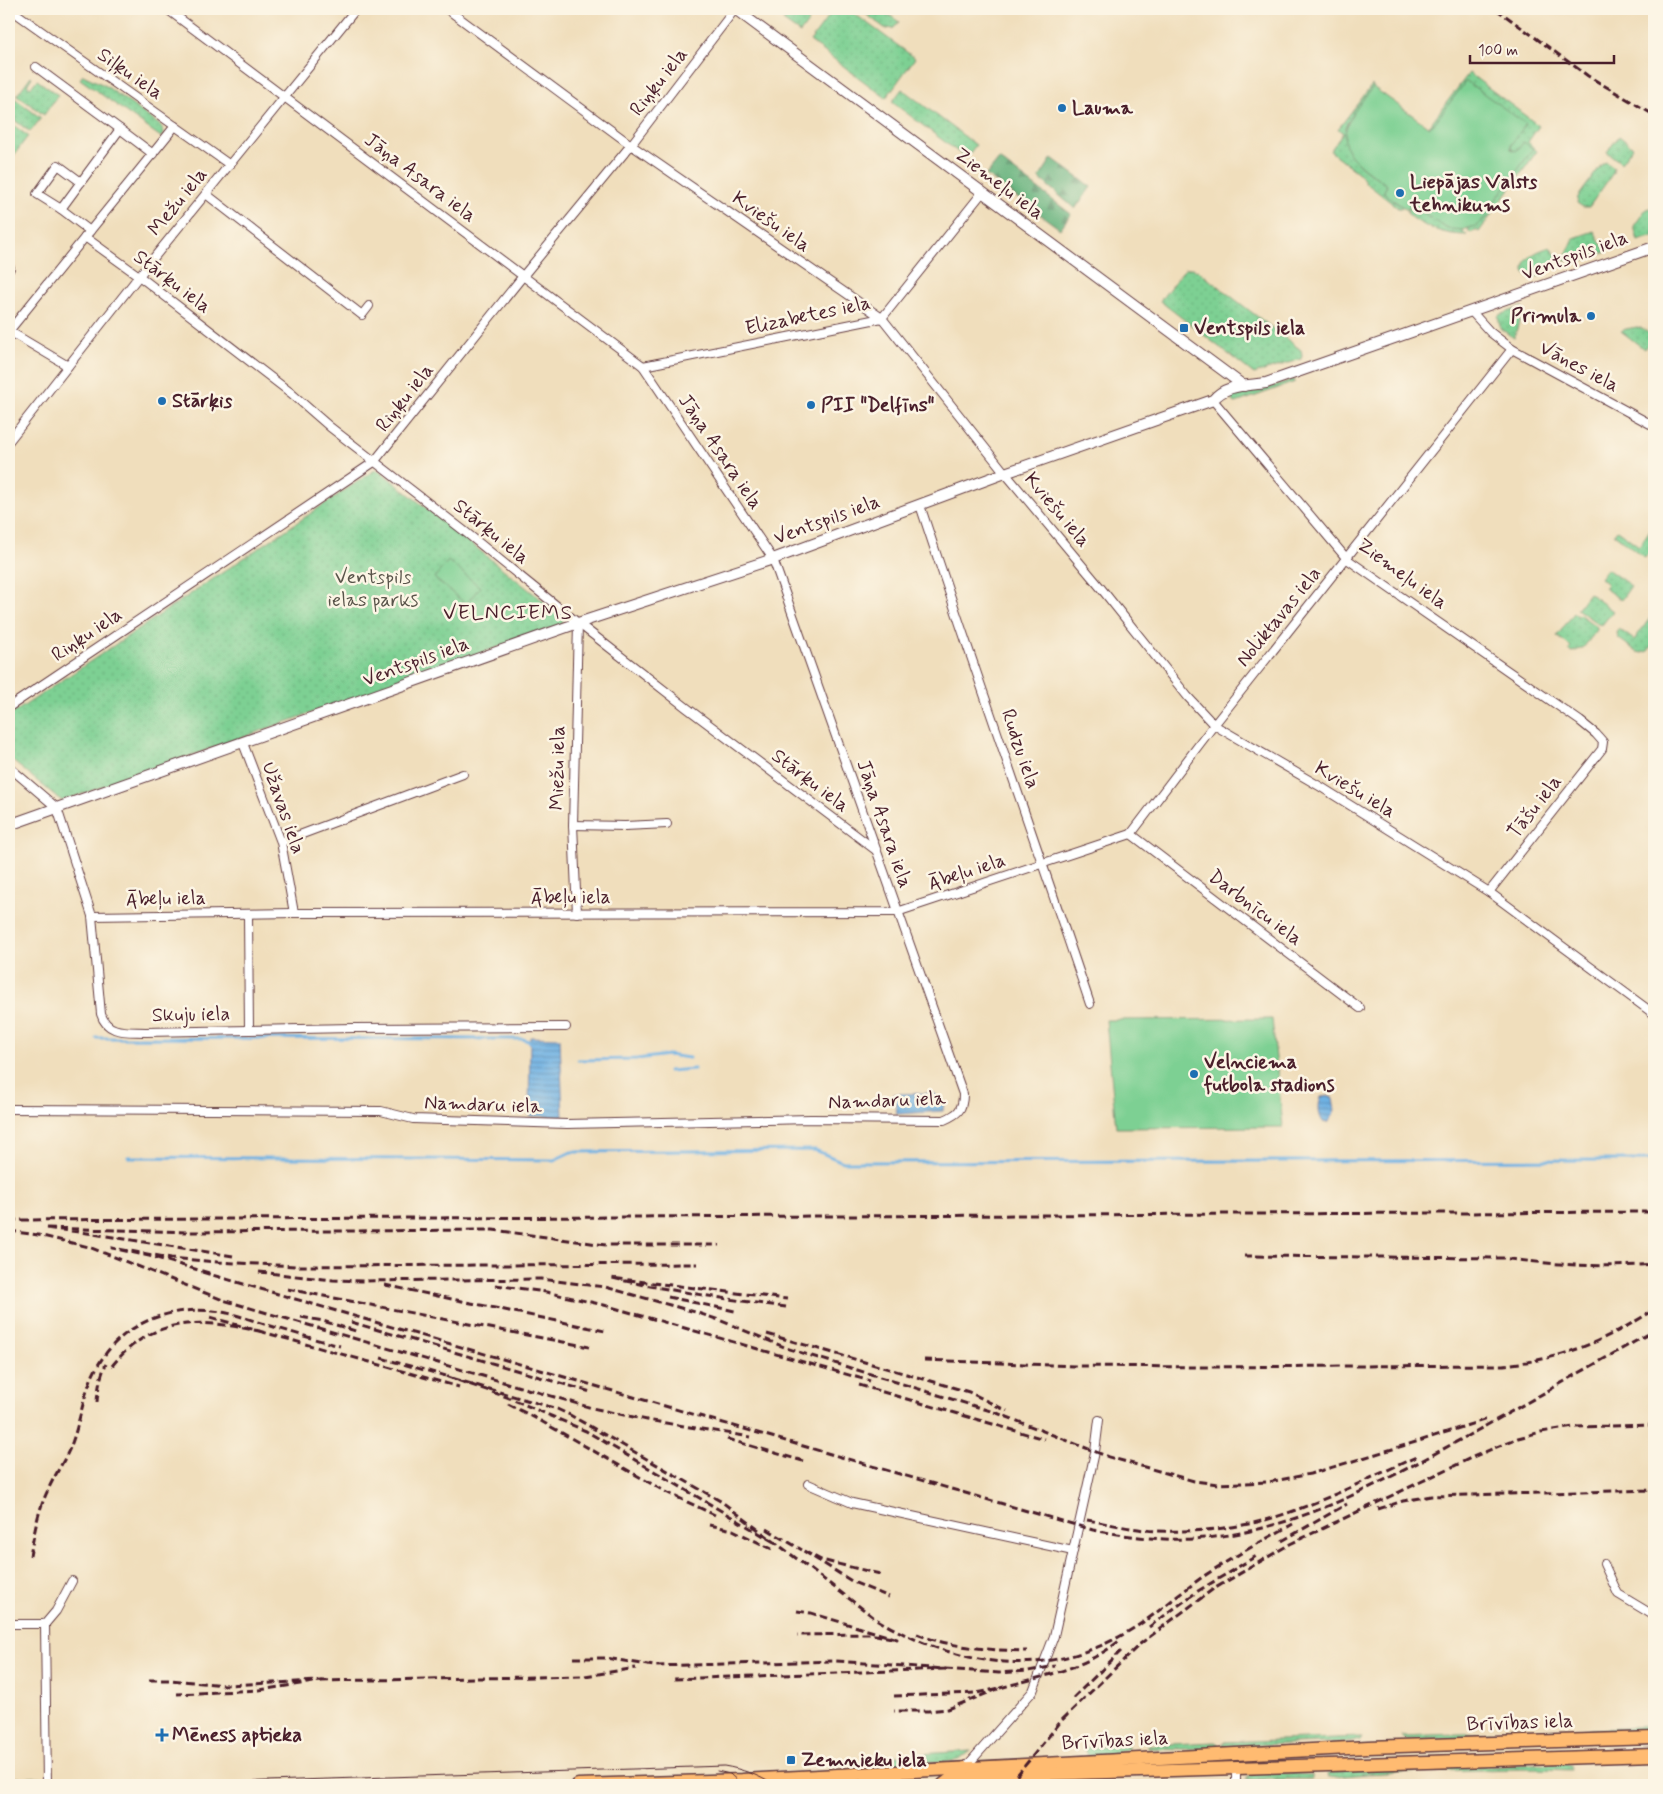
<svg xmlns="http://www.w3.org/2000/svg" width="1663" height="1794" viewBox="0 0 1663 1794" font-family="Mynerve,sans-serif">
<style>
.grass{fill:url(#grass-dots);stroke:#64785f}
.forest{fill:url(#forest-firs);stroke:#586854}
.pitch{fill:#7dd093;stroke:#64785f}
.water{fill:url(#water-rules);stroke:#5c6887}
.lines{fill:none;stroke-linecap:round;stroke-linejoin:round}
.stream{stroke:#6eb1e3;stroke-width:3}
.minor-casing{stroke:#633c41;stroke-width:10}
.tertiary-casing{stroke:#633c41;stroke-width:12}
.trunk-casing{stroke:#633c41;stroke-width:15}
.minor{stroke:#fff;stroke-width:8}
.tertiary{stroke:#fff;stroke-width:10}
.trunk{stroke:#ffbb71;stroke-width:12}
.tram{stroke:#4a1f2b;stroke-width:1}
.rail{stroke:#4a1f2b;stroke-width:3;stroke-dasharray:8 4;stroke-linecap:butt}
.poi-dot{fill:#1f6fb2;stroke:#fcf5e5;stroke-width:2}
.labels{text-anchor:middle;dominant-baseline:central;stroke-width:5;stroke-linejoin:round;paint-order:stroke}
.street-label{font-size:20px;fill:#4a1f2b;stroke:#fcf5e5}
.poi-label{font-size:20px;font-weight:bold;fill:#4a1f2b;stroke:#fcf5e5;text-anchor:start}
.park-label{font-size:20px;fill:#59544a;stroke:#fcf5e5}
.neighbourhood-label{font-size:21px;letter-spacing:1px;fill:#4a1f2b;stroke:#fcf5e5}
</style>
<defs>
<pattern id="grass-dots" width="8" height="8" patternUnits="userSpaceOnUse" patternTransform="scale(1.25)"><rect width="8" height="8" fill="#7dd093"/><path d="M2 2h.1M6 6h.1" fill="none" stroke="#6eb27f" stroke-width="1.8" stroke-linecap="round"/></pattern>
<pattern id="forest-firs" width="22" height="20" patternUnits="userSpaceOnUse" patternTransform="scale(1.25)"><rect width="22" height="20" fill="#66b27d"/><path d="M5 1l3.5 6h-7zM16 11l3.5 6h-7z" fill="#569067"/></pattern>
<pattern id="water-rules" width="6" height="5" patternUnits="userSpaceOnUse" patternTransform="scale(1.25)"><rect width="6" height="5" fill="#6eb1e3"/><path d="M0 2.5h6" fill="none" stroke="#5c8fb8"/></pattern>
</defs>
<rect width="100%" height="100%" fill="#fcf5e5"/>
<filter id="ink" filterUnits="userSpaceOnUse"><feTurbulence type="fractalNoise" baseFrequency=".02" numOctaves="2"/><feDisplacementMap in="SourceGraphic" scale="10" xChannelSelector="R" yChannelSelector="G"/><feConvolveMatrix kernelMatrix="1 2 1 2 8 2 1 2 1" color-interpolation-filters="sRGB"/></filter>
<filter id="wash" filterUnits="userSpaceOnUse"><feTurbulence type="fractalNoise" baseFrequency=".0096" numOctaves="4" result="noise"/><feDisplacementMap in="SourceGraphic" scale="20" xChannelSelector="R" yChannelSelector="G"/><feGaussianBlur stdDeviation="1.12" result="paint"/><feColorMatrix in="noise" values="0 0 0 0 0 0 0 0 0 0 0 0 0 0 0 0 0 1.4 0 .05"/><feComposite in="paint" operator="in"/></filter>
<g filter="url(#wash)">
<rect width="100%" height="100%" fill="#f0debc"/>
<g class="grass">
<polygon points="788,9 815,9 809,17 811,18 800,33 783,21 790,11"/>
<polygon points="834,9 848,9 915,58 886,98 810,41"/>
<polygon points="859,9 881,9 899,22 894,28 886,29"/>
<path d="M1469,73L1539,126L1528,142L1537,151L1479,232L1476,230L1470,233L1468,229C1493,219 1506,174 1517,151H1515L1511,149V145L1466,81L1433,125L1428,127Z"/>
<polygon points="83,75 106,86 161,126 164,133 162,138 80,79"/>
<polygon points="31,76 32,77 27,85 31,87 37,80 58,95 44,115 17,95"/>
<path d="M1372,85L1373,87L1347,123C1338,156 1363,167 1386,184L1387,187L1384,193L1404,208H1398L1366,183L1360,174L1330,151L1343,133L1338,129Z"/>
<polygon points="902,89 976,145 966,158 892,102"/>
<polygon points="14,98 41,118 30,132 9,116 9,105"/>
<polygon points="9,122 28,136 9,162"/>
<polygon points="1619,136 1633,147 1621,163 1607,152"/>
<polygon points="1606,162 1614,168 1613,173 1589,207 1583,207 1577,203 1578,197 1602,164"/>
<path d="M1413,205L1443,226L1462,230L1467,235C1446,235 1422,228 1407,213L1410,206Z"/>
<polygon points="1654,207 1654,236 1638,241 1634,226 1646,209"/>
<polygon points="1594,231 1606,252 1576,263 1571,260 1564,260 1574,238"/>
<path d="M1550,247L1561,262L1548,266L1545,274L1530,279L1524,271C1524,256 1538,251 1550,247Z"/>
<polygon points="1192,268 1198,271 1301,350 1302,356 1301,359 1254,374 1160,301 1182,272 1185,269"/>
<polygon points="1522,307 1523,309 1514,338 1501,329 1498,317 1499,315"/>
<polygon points="1637,327 1642,328 1653,337 1644,349 1621,331 1626,329"/>
<polygon points="1294,379 1295,382 1236,403 1233,402 1228,394 1238,391 1259,391"/>
<polygon points="375,470 381,472 562,616 564,621 561,625 62,801 9,758 9,716"/>
<polygon points="1654,524 1654,545 1645,558 1614,534 1617,530 1639,546"/>
<polygon points="1607,569 1631,586 1621,600 1604,588 1607,584 1600,578"/>
<polygon points="1589,593 1613,611 1602,625 1598,624 1577,609"/>
<polygon points="1574,613 1578,616 1579,614 1597,627 1597,630 1583,648 1573,652 1569,650 1571,647 1557,636"/>
<polygon points="1653,614 1654,615 1654,643 1648,651 1642,653 1637,652 1618,638 1617,633 1619,629 1634,640"/>
<polygon points="1654,1727 1649,1731 1642,1732 1407,1740 1401,1736"/>
<polygon points="1362,1737 1360,1740 1353,1742 1223,1746 1223,1742"/>
<polygon points="1216,1742 1218,1743 1219,1747 1185,1749 1147,1748 1147,1745"/>
<polygon points="1128,1746 1128,1749 1106,1755 1088,1756 1083,1748"/>
<polygon points="971,1751 958,1760 953,1761 880,1764 865,1757"/>
<path d="M1565,1763L1570,1765L1571,1770C1527,1768 1483,1770 1438,1771C1401,1772 1364,1773 1328,1778L1327,1774L1347,1770Z"/>
<polygon points="1268,1772 1312,1775 1312,1779 1246,1779 1250,1773"/>
<polygon points="41,1777 41,1785 9,1785 9,1778"/>
</g>
<g class="forest">
<polygon points="1052,158 1091,187 1075,209 1039,178"/>
<polygon points="999,159 1071,214 1060,229 986,175"/>
</g>
<g class="pitch">
<path d="M1466,81L1526,124L1511,145V149L1516,151L1524,142L1533,149L1492,205L1484,219L1476,226L1462,230L1450,229L1436,222L1413,205L1410,206L1407,210L1385,194L1384,191L1387,185C1377,177 1365,170 1356,161C1329,136 1357,108 1373,87L1429,127L1433,125Z"/>
<polygon points="448,561 480,587 466,604 434,578"/>
<polygon points="1272,1019 1283,1127 1116,1128 1106,1020"/>
</g>
<g class="water">
<polygon points="530,1037 560,1038 563,1117 529,1116"/>
<polygon points="934,1093 944,1102 943,1111 897,1114 894,1094"/>
<path d="M1328,1096L1333,1098L1335,1110L1329,1122L1324,1123C1318,1117 1318,1104 1321,1097Z"/>
</g>
<g class="lines">
<g class="stream">
<polyline points="96,1038 523,1039 531,1042"/>
<polyline points="578,1060 637,1059 668,1055 689,1058"/>
<polyline points="669,1071 694,1069"/>
<polyline points="128,1157 554,1160 571,1152 815,1150 843,1162 1654,1160"/>
</g>
</g>
</g>
<g filter="url(#ink)">
<g class="lines">
<defs>
<g id="minor">
<polyline points="10,9 230,165"/>
<polyline points="447,9 631,145 882,318 1005,473 1100,587 1188,697 1214,725 1321,787 1489,892 1654,1014"/>
<polyline points="36,67 120,129 61,209 90,231"/>
<polyline points="120,129 153,154"/>
<polyline points="206,194 362,315 369,306"/>
<polyline points="61,209 37,194 58,165 81,182"/>
<polyline points="85,237 139,276 291,393 330,427 463,530 578,623 687,708 877,851"/>
<polyline points="9,267 10,268 9,270"/>
<polyline points="1471,311 1490,332 1512,349 1654,426"/>
<polyline points="9,331 175,126"/>
<polyline points="9,331 68,366"/>
<polyline points="643,366 882,318 982,193"/>
<polyline points="1213,400 1347,559 1580,721 1596,734 1603,742 1602,749 1489,892"/>
<polyline points="9,441 139,276 356,9"/>
<path d="M920,505C975,672 1034,837 1090,1004"/>
<polyline points="9,707 374,462 523,276 631,145 735,9"/>
<polyline points="243,743 281,842 294,913"/>
<path d="M9,767L57,808L92,916L101,1014C107,1035 128,1031 146,1032L353,1028L566,1027"/>
<polyline points="573,825 625,826 667,824"/>
<polyline points="1131,834 1360,1008"/>
<polyline points="281,842 463,774"/>
<polyline points="577,913 573,825 578,623"/>
<polyline points="248,914 249,1030"/>
<polyline points="92,916 294,913 897,912 1131,834 1214,725 1512,349"/>
<path d="M9,1109L381,1111L413,1119L567,1124L811,1119L944,1120C958,1114 963,1110 963,1094L773,559L643,366L167,9"/>
<polyline points="808,1484 852,1503 1073,1551"/>
<polyline points="1604,1564 1618,1594 1653,1615 1654,1618"/>
<polyline points="9,1624 45,1624"/>
<polyline points="1236,1767 1236,1785"/>
<polyline points="965,1768 1033,1691 1054,1636 1095,1452 1099,1420"/>
<polyline points="47,1785 45,1624 56,1611 72,1581"/>
</g>
<g id="tertiary">
<polyline points="735,9 1244,386"/>
<path d="M9,825L578,623L773,559L1005,473L1213,400C1226,384 1247,386 1266,383L1654,247"/>
</g>
<g id="trunk">
<polyline points="578,1785 742,1780 1368,1747 1654,1738"/>
<polyline points="943,1785 965,1768"/>
<path d="M957,1785C971,1775 992,1776 1009,1775L1654,1755"/>
</g>
</defs>
<use href="#minor" class="minor-casing"/>
<use href="#tertiary" class="tertiary-casing"/>
<use href="#trunk" class="trunk-casing"/>
<use href="#minor" class="minor"/>
<use href="#tertiary" class="tertiary"/>
<use href="#trunk" class="trunk"/>
<g class="tram">
<polyline points="717,1771 730,1774 742,1785"/>
<path d="M146,1785L724,1766C742,1769 758,1775 774,1785"/>
</g>
<g class="rail">
<polyline points="1496,9 1588,76 1654,115"/>
<polyline points="9,1220 1654,1212"/>
<polyline points="9,1231 38,1235 89,1247 223,1300 592,1408 647,1420 751,1437"/>
<polyline points="233,1256 87,1233 45,1228 190,1232 493,1230 606,1245 719,1245"/>
<path d="M1244,1256L1503,1258C1553,1265 1603,1268 1654,1264"/>
<path d="M202,1272L1093,1530C1116,1534 1140,1538 1164,1539C1275,1544 1375,1486 1469,1435C1531,1401 1592,1365 1654,1331"/>
<polyline points="259,1272 333,1280 363,1281 541,1279 605,1287 695,1312 719,1320 789,1349 997,1413 1109,1457 1194,1481 1218,1484 1269,1482 1310,1474 1419,1441 1487,1419"/>
<polyline points="209,1273 153,1257 112,1248 171,1258 217,1262 296,1266 698,1264"/>
<polyline points="385,1285 605,1331"/>
<polyline points="495,1285 546,1292 604,1305 870,1381"/>
<polyline points="287,1289 589,1347"/>
<polyline points="668,1297 735,1311"/>
<path d="M786,1307C727,1299 670,1291 612,1278L787,1299"/>
<polyline points="301,1317 323,1321 359,1332"/>
<polyline points="351,1322 591,1392"/>
<polyline points="259,1331 459,1387"/>
<polyline points="767,1334 969,1392 1007,1411"/>
<polyline points="381,1358 446,1376"/>
<path d="M924,1360L1075,1366L1202,1367L1504,1365C1520,1363 1536,1361 1551,1357C1588,1348 1622,1330 1654,1310"/>
<path d="M112,1366C153,1315 201,1319 259,1331L210,1317"/>
<polyline points="859,1385 1044,1439"/>
<path d="M97,1402C98,1389 100,1377 106,1364"/>
<polyline points="508,1404 539,1420 666,1492 715,1515"/>
<polyline points="727,1439 803,1461"/>
<polyline points="1378,1509 1403,1501 1431,1496 1654,1490"/>
<path d="M1087,1520C1111,1524 1134,1530 1158,1531C1196,1532 1236,1529 1272,1518C1322,1503 1369,1478 1416,1457"/>
<polyline points="709,1525 733,1530 772,1549"/>
<polyline points="767,1529 802,1550"/>
<polyline points="1282,1541 1347,1504"/>
<path d="M774,1542L586,1431L507,1397L448,1377L557,1409L570,1415L722,1502L876,1619C959,1668 1049,1682 1134,1628C1158,1613 1179,1594 1201,1578C1231,1558 1262,1541 1293,1524"/>
<path d="M30,1556C34,1534 38,1510 48,1490C55,1474 66,1459 72,1443C81,1418 84,1390 97,1367C123,1320 176,1303 227,1313C242,1316 256,1322 271,1326C294,1333 317,1340 340,1346"/>
<polyline points="880,1574 821,1560 802,1550 853,1582 889,1597"/>
<polyline points="797,1611 811,1613 897,1639 870,1634 797,1635"/>
<polyline points="1149,1627 1198,1591 1258,1555"/>
<path d="M917,1634C952,1648 990,1650 1027,1651"/>
<polyline points="573,1658 606,1658 654,1666 836,1661 945,1669 674,1679"/>
<polyline points="945,1669 999,1673 1028,1671 1055,1666"/>
<polyline points="149,1680 171,1680 224,1685 321,1681 259,1690 177,1694"/>
<polyline points="321,1681 585,1676 636,1668"/>
<path d="M1000,1688C1042,1676 1086,1669 1120,1640"/>
<polyline points="894,1696 977,1693 1000,1688 948,1709 928,1711 894,1711"/>
<polyline points="1073,1698 1121,1651"/>
<polyline points="1009,1785 1062,1720 1140,1644 1212,1590 1290,1544 1473,1457 1518,1438 1541,1432 1574,1427 1654,1425"/>
</g>
</g>
</g>
<g class="poi-dot">
<circle cx="1062" cy="108" r="5"/>
<circle cx="1400" cy="193" r="5"/>
<circle cx="1591" cy="316" r="5"/>
<rect x="1179" y="323" width="10" height="10" rx="2.5"/>
<circle cx="162" cy="401" r="5"/>
<circle cx="811" cy="405" r="5"/>
<circle cx="1194" cy="1074" r="5"/>
<path d="M159.5 1727.5h5v5h5v5h-5v5h-5v-5h-5v-5h5z"/>
<rect x="786" y="1755" width="10" height="10" rx="2.5"/>
</g>
<g class="labels">
<g class="street-label">
<text transform="translate(130 74) rotate(35)">Siļķu iela</text>
<text transform="translate(659 82) rotate(-52)">Riņķu iela</text>
<text transform="translate(420 178) rotate(37)">Jāņa Asara iela</text>
<text transform="translate(999 184) rotate(37)">Ziemeļu iela</text>
<text transform="translate(178 202) rotate(-51)">Mežu iela</text>
<text transform="translate(771 222) rotate(35)">Kviešu iela</text>
<text transform="translate(1575 256) rotate(-20)">Ventspils iela</text>
<text transform="translate(172 282) rotate(37)">Stārķu iela</text>
<text transform="translate(808 316) rotate(-12)">Elizabetes iela</text>
<text transform="translate(1579 367) rotate(28)">Vānes iela</text>
<text transform="translate(405 398) rotate(-52)">Riņķu iela</text>
<text transform="translate(720 452) rotate(56)">Jāņa Asara iela</text>
<text transform="translate(1057 510) rotate(50)">Kviešu iela</text>
<text transform="translate(827 520) rotate(-20)">Ventspils iela</text>
<text transform="translate(491 532) rotate(39)">Stārķu iela</text>
<text transform="translate(1402 574) rotate(36)">Ziemeļu iela</text>
<text transform="translate(1279 617) rotate(-51)">Noliktavas iela</text>
<text transform="translate(87 635) rotate(-34)">Riņķu iela</text>
<text transform="translate(416 662) rotate(-20)">Ventspils iela</text>
<text transform="translate(1020 749) rotate(71)">Rudzu iela</text>
<text transform="translate(558 768) rotate(-89)">Miežu iela</text>
<text transform="translate(810 781) rotate(37)">Stārķu iela</text>
<text transform="translate(1355 790) rotate(31)">Kviešu iela</text>
<text transform="translate(1535 807) rotate(-52)">Tāšu iela</text>
<text transform="translate(283 808) rotate(71)">Užavas iela</text>
<text transform="translate(884 824) rotate(71)">Jāņa Asara iela</text>
<text transform="translate(967 872) rotate(-18)">Ābeļu iela</text>
<text x="571" y="897">Ābeļu iela</text>
<text transform="translate(166 899) rotate(-1)">Ābeļu iela</text>
<text transform="translate(1255 908) rotate(37)">Darbnīcu iela</text>
<text transform="translate(191 1015) rotate(-1)">Skuju iela</text>
<text transform="translate(887 1101) rotate(-2)">Namdaru iela</text>
<text transform="translate(483 1105) rotate(2)">Namdaru iela</text>
<text transform="translate(1520 1723) rotate(-2)">Brīvības iela</text>
<text transform="translate(1115 1741) rotate(-3)">Brīvības iela</text>
</g>
<g class="poi-label">
<text x="1072" y="108">Lauma</text>
<text x="1410" y="182">Liepājas Valsts<tspan x="1410" dy="23">tehnikums</tspan></text>
<text x="1581" y="316" text-anchor="end">Primula</text>
<text x="1194" y="328">Ventspils iela</text>
<text x="172" y="401">Stārķis</text>
<text x="821" y="405">PII "Delfīns"</text>
<text x="1204" y="1062">Velnciema<tspan x="1204" dy="23">futbola stadions</tspan></text>
<text x="172" y="1735">Mēness aptieka</text>
<text x="801" y="1760">Zemnieku iela</text>
</g>
<g class="park-label">
<text x="373" y="577">Ventspils<tspan x="373" dy="23">ielas parks</tspan></text>
</g>
<g class="neighbourhood-label">
<text x="508" y="613">VELNCIEMS</text>
</g>
</g>
<rect width="1663" height="1794" fill="none" stroke="#fcf5e5" stroke-width="30"/>
<path d="M1470 55v8h144v-8" fill="none" stroke="#4a1f2b" stroke-width="2.5"/>
<text x="1478" y="55" font-size="15" fill="#4a1f2b" stroke="#fcf5e5" stroke-width="4" paint-order="stroke">100 m</text>
</svg>
